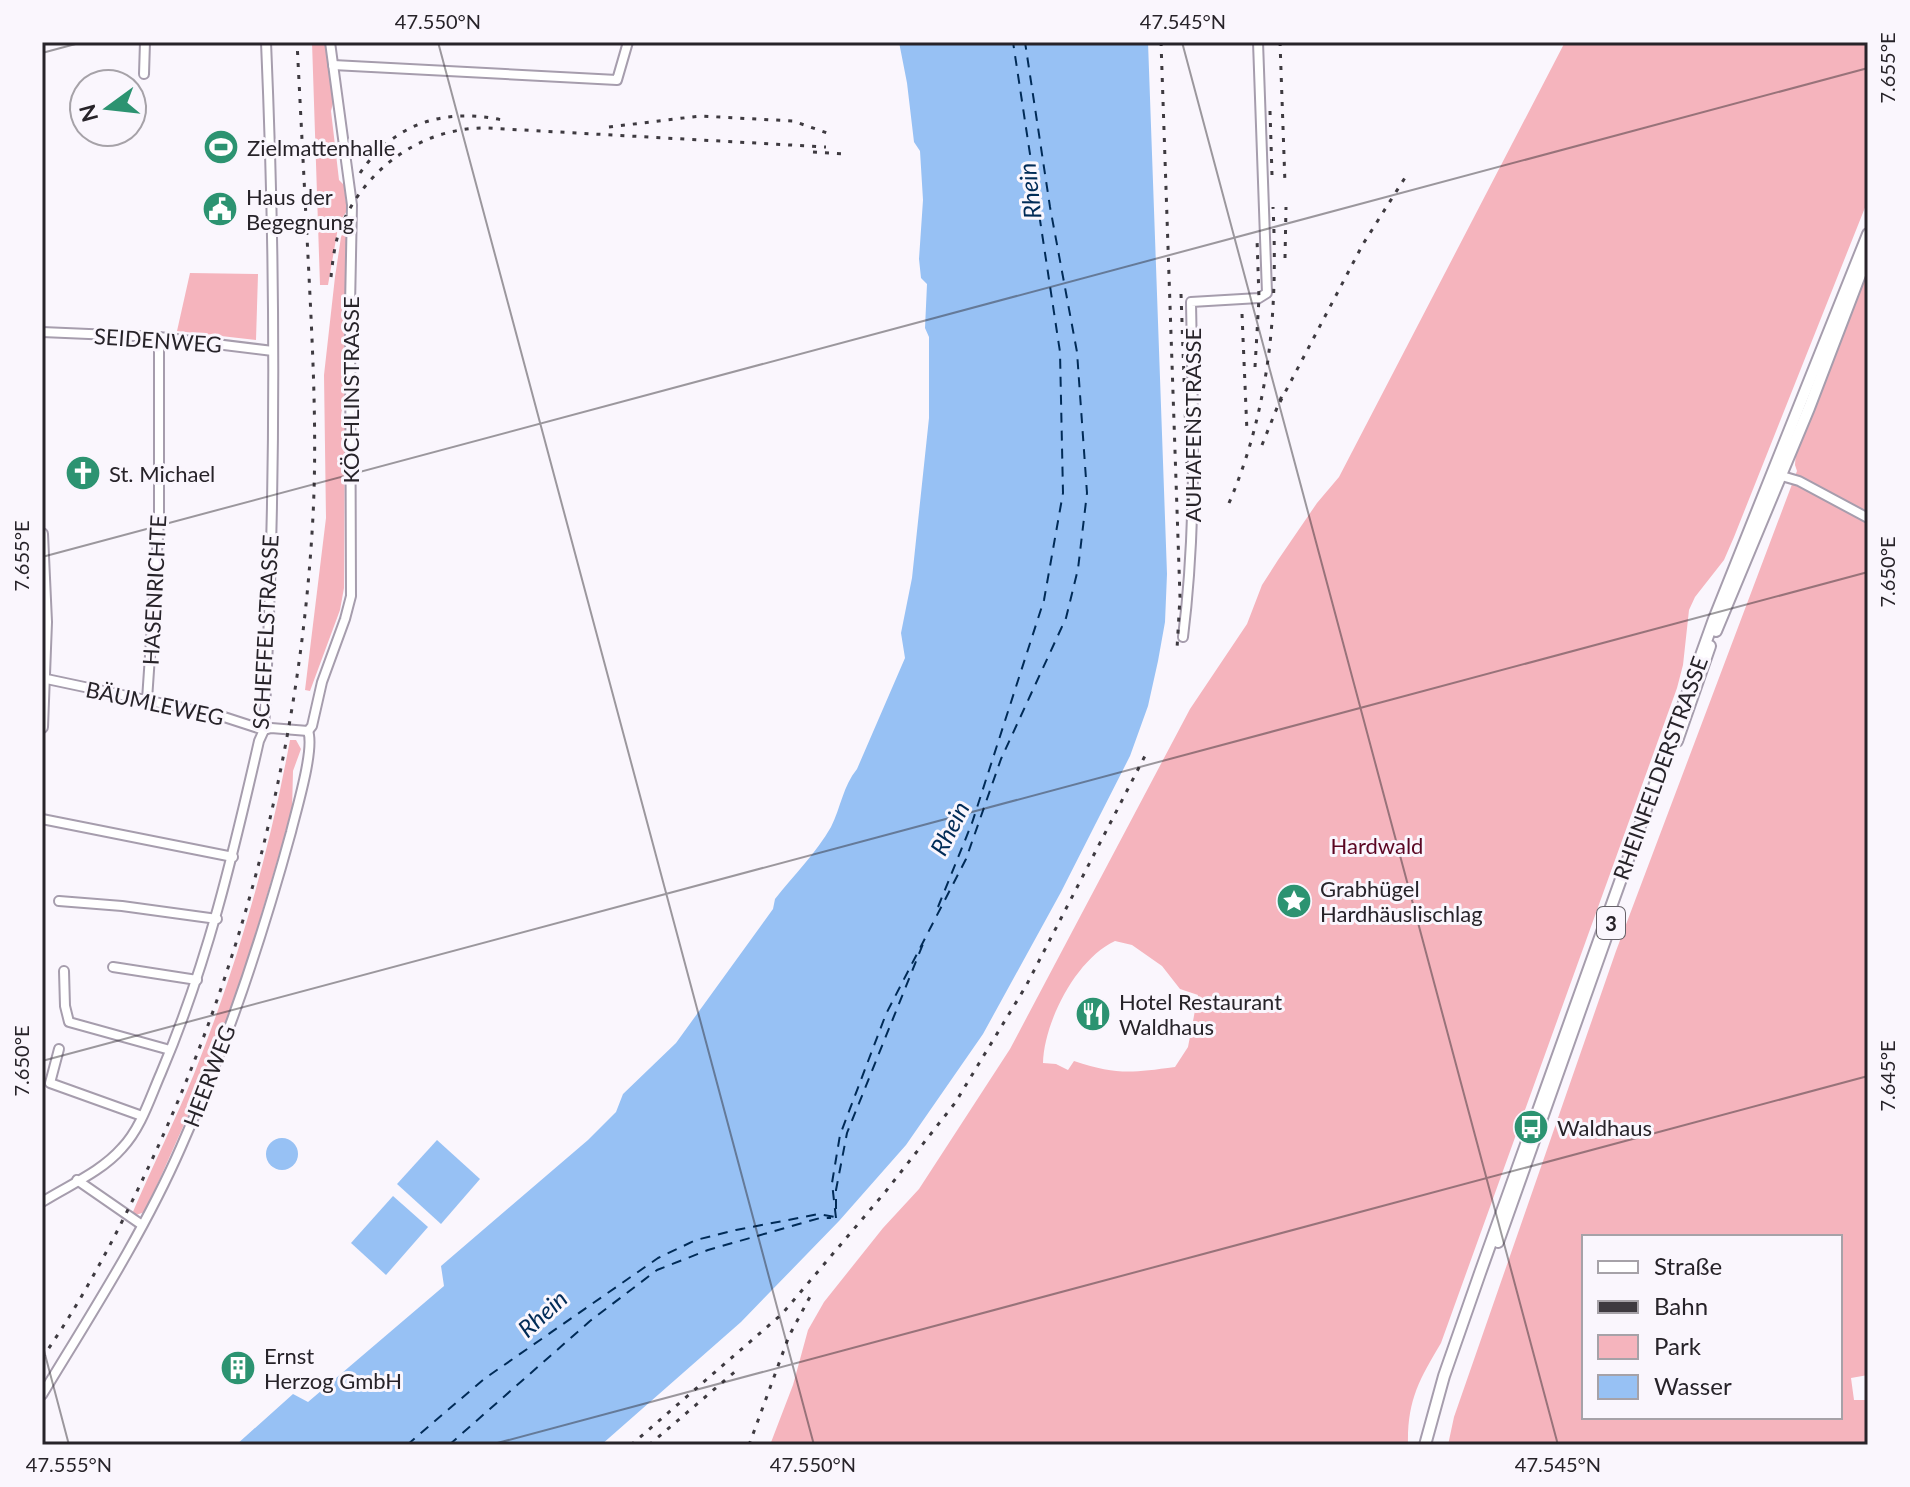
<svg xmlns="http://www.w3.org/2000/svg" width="1910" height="1487" viewBox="0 0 1910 1487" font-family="Lato,sans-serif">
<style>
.green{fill:#f5b4bd;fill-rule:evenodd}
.water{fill:#97c1f4}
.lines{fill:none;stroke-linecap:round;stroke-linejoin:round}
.ferry{stroke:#002b57;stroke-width:2;stroke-dasharray:10 8;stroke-linecap:butt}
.minor-casing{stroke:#a69dad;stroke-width:12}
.major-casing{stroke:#a69dad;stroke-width:14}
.minor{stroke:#fff;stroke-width:8}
.major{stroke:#fff;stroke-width:10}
.rail{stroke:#3e3a40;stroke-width:3;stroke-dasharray:4 8;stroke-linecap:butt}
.ticks{fill:none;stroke:#272329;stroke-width:2;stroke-opacity:0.45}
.labels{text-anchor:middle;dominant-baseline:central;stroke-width:6;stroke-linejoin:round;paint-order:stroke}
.shield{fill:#faf6fd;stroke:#666269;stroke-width:2}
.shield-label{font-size:20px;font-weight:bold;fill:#272329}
.poi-label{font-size:22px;fill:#272329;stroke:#faf6fd;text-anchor:start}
.street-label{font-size:22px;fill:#272329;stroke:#faf6fd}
.park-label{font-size:22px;fill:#5b0622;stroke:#faf6fd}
.water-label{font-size:24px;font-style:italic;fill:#002b57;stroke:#faf6fd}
.neatline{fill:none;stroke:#272329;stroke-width:3}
.ticks-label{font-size:20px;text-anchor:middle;fill:#272329}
</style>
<rect width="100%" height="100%" fill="#faf6fd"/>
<g class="green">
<polygon points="312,42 325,42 333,103 331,111 339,180 344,185 347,211 339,222 328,285 320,285"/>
<path d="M1565,42H1868V200L1734,537L1724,560L1695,597L1689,610L1683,665L1677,688L1441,1343C1419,1380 1407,1401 1408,1445H770L793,1385L808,1330L824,1302L883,1228L919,1189L1010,1049L1190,709L1247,624L1262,585L1278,560L1317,503L1339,477ZM1115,941L1132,945L1162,966L1180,989L1198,995L1188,1047L1175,1067C1130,1073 1117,1075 1074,1061L1068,1070L1056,1064L1043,1063C1044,1022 1076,959 1115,941Z"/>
<path d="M348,222L345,401C341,411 339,418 345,426L344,588L340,610L310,691L305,690L326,518L324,375L335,277L341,237Z"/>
<path d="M1868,262V1375L1851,1378L1854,1400H1868V1445H1448L1454,1417L1616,951L1797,471L1795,465L1796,450ZM1584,1237H1840V1417H1584Z"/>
<polygon points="190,273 258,274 256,340 177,331"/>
<path d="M290,740H296L301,749L293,771L292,811L240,986L207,1073L145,1212L136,1215L132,1214C152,1167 175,1121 194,1074C237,966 269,854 290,740Z"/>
</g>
<g class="water">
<path d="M899,42H1148L1167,574L1165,622L1158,661L1148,706L1130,756L1061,892L983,1034L906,1145L839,1221L741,1322L601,1445H236L293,1394L308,1402L444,1286L441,1266L588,1140L616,1112L623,1094L676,1043L773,909L775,899C793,876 817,852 831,827C841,807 843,786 857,769L905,658L901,633L912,578L929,418V337L925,328L927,284L921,278L919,259L923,200L920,151L914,142L907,83Z"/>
<circle cx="282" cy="1154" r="16"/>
<polygon points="437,1140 480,1179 441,1224 397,1184"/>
<polygon points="393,1196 428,1227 386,1275 351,1243"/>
</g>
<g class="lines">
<g class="ferry">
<polyline points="938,907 972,823 1044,600 1063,493 1060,352 1013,42"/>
<polyline points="836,1209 836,1190 847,1133 925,939"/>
<polyline points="836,1218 832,1183 840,1135 886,1014 966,859 1001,759 1066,618 1078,569 1087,493 1077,352 1050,207 1025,42"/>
<polyline points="407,1445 484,1379 658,1258 696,1240 736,1230 819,1214 835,1217"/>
<polyline points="449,1445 590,1321 657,1270 708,1250 820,1218 831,1218"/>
</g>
<defs>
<g id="minor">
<polyline points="333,65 617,80 628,42"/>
<polyline points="144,74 145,42"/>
<polyline points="42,332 159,337 273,351"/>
<polyline points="1775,474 1799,481 1868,518"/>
<path d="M1183,637C1197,525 1193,414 1191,302L1259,298L1267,293L1258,42"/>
<polyline points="42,678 221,716 264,730 271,728 308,731"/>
<polyline points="147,700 159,522 159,337"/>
<polyline points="308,731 312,726 322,682 345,619 351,596 350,306 352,205 330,42"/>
<polyline points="42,819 233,857"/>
<polyline points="59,901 122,906 217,919"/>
<polyline points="113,967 197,980"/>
<polyline points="64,971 65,1006 69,1022 170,1050"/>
<polyline points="59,1049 50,1083 142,1116"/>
<polyline points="77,1180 142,1225"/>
<path d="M42,1202C69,1185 101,1172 122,1148C141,1128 150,1098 161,1073C207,965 233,855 259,741L264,730C276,501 276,271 266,42"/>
<path d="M42,1395C91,1314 143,1234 181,1147C226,1046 262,938 291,832C296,811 315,749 308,731"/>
</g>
<g id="major">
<polyline points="42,534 46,622 42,727"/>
<polyline points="1716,631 1809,408 1868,254"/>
<polyline points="1677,741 1710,646"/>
<polyline points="1498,1242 1609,929"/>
<polyline points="1425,1445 1444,1376 1480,1273 1714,619 1868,234"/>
</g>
</defs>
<use href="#minor" class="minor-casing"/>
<use href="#major" class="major-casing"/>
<use href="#minor" class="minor"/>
<use href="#major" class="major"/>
<g class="rail">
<polyline points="1161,42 1180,597 1177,649"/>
<polyline points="1280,42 1285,184"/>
<polyline points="1270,111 1272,175"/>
<polyline points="609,127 700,116 793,121 830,134"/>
<polyline points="813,152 845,154"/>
<path d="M360,173C395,122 445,108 502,120"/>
<polyline points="1285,258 1286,207"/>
<path d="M331,277C333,258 335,239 343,222C369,165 425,127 487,128L826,147"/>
<polyline points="1181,294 1189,518"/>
<polyline points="1242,314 1247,432"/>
<polyline points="1255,367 1259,298 1257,239"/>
<polyline points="1280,402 1363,244 1408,173"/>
<polyline points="1262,445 1283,393"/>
<path d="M1229,503C1270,408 1278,309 1273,207"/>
<path d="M42,1358C84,1298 118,1232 149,1166C245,962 301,742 313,516C317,436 313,356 309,276C305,198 301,120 297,42"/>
<polyline points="631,1445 782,1314 886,1191 955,1103 1026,986 1147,752"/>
<polyline points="649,1445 738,1369"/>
<polyline points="749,1445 789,1336 812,1293"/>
</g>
</g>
<path class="ticks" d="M438,42L814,1445M1182,42L1558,1445M42,53L83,42M42,557L1868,68M42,1061L1868,572M42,1343L69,1445M490,1445L1868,1076"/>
<defs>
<symbol id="stadium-disc" viewBox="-11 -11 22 22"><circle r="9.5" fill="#2c9371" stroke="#faf6fd"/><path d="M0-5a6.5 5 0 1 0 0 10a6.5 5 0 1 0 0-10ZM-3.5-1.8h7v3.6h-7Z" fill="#fff"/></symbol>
<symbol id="civic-disc" viewBox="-11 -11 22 22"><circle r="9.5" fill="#2c9371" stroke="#faf6fd"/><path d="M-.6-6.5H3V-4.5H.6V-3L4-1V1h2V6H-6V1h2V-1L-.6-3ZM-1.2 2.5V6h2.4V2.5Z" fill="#fff"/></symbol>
<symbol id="church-disc" viewBox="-11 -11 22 22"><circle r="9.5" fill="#2c9371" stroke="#faf6fd"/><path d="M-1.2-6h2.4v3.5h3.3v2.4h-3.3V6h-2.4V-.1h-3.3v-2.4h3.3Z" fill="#fff"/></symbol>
<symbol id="sight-disc" viewBox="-11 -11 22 22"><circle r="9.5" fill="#2c9371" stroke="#faf6fd"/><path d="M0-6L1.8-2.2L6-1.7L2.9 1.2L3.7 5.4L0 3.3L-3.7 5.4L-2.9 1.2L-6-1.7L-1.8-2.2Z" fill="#fff"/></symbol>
<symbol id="restaurant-disc" viewBox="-11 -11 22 22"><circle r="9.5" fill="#2c9371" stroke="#faf6fd"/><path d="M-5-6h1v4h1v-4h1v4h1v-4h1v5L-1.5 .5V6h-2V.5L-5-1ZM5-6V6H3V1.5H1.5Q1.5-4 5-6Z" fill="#fff"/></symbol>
<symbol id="bus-disc" viewBox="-11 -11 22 22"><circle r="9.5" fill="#2c9371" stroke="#faf6fd"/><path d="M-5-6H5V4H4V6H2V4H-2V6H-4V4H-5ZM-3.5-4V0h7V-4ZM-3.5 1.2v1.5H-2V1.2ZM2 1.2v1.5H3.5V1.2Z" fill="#fff"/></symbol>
<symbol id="building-disc" viewBox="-11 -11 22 22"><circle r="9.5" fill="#2c9371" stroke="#faf6fd"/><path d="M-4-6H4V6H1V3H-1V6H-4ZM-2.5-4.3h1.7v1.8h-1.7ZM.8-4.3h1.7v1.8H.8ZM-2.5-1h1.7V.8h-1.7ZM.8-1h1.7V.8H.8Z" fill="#fff"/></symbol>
</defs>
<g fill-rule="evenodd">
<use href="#stadium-disc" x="201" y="127" width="40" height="40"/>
<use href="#civic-disc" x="200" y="189" width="40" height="40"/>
<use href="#church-disc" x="63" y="453" width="40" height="40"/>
<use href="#sight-disc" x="1274" y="881" width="40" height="40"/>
<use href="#restaurant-disc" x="1073" y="994" width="40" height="40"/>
<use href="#bus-disc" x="1511" y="1107" width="40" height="40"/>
<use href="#building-disc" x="218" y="1348" width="40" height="40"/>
</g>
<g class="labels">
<rect class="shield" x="1597" y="907" width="28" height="32" rx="6"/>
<g class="shield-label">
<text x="1611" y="923">3</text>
</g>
<g class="poi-label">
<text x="247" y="147">Zielmattenhalle</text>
<text x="246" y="196">Haus der<tspan x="246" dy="25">Begegnung</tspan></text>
<text x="109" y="473">St. Michael</text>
<text x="1320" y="888">Grabhügel<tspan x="1320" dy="25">Hardhäuslischlag</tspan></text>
<text x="1119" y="1001">Hotel Restaurant<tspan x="1119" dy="25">Waldhaus</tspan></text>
<text x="1557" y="1127">Waldhaus</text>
<text x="264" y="1355">Ernst<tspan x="264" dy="25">Herzog GmbH</tspan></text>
</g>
<g class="street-label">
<text transform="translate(158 340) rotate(4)">SEIDENWEG</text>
<text transform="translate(350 390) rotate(-90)">KÖCHLINSTRASSE</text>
<text transform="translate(1192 425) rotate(-90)">AUHAFENSTRASSE</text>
<text transform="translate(154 590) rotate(-87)">HASENRICHTE</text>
<text transform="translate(265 632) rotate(-87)">SCHEFFELSTRASSE</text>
<text transform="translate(155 703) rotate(12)">BÄUMLEWEG</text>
<text transform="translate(1660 768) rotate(-70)">RHEINFELDERSTRASSE</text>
<text transform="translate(209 1076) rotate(-69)">HEERWEG</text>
</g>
<g class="park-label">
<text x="1377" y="845">Hardwald</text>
</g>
<g class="water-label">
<text transform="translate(1029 191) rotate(-96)">Rhein</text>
<text transform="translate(949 828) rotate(-63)">Rhein</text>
<text transform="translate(542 1313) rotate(-42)">Rhein</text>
</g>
</g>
<rect width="1910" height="1487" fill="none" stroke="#faf6fd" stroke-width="88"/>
<rect x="1582" y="1235" width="260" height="184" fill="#faf6fd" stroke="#a6a2a8" stroke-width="2"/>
<rect x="1598" y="1261" width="40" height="12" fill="#ffffff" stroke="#a6a2a8" stroke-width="2"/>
<text x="1654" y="1275" font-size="24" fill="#272329">Straße</text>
<rect x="1598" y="1301" width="40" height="12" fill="#3e3a40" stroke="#a6a2a8" stroke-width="2"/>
<text x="1654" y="1315" font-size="24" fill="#272329">Bahn</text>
<rect x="1598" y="1335" width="40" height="24" fill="#f5b4bd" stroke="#a6a2a8" stroke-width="2"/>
<text x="1654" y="1355" font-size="24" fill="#272329">Park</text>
<rect x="1598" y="1375" width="40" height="24" fill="#97c1f4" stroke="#a6a2a8" stroke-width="2"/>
<text x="1654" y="1395" font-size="24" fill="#272329">Wasser</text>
<g transform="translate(108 108) rotate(255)"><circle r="38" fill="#faf6fd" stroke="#a6a2a8" stroke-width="2"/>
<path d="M0-6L14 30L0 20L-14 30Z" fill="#2c9371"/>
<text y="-12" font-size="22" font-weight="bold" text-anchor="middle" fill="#272329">N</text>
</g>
<rect x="44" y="44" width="1822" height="1399" class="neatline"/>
<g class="ticks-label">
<text x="438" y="29">47.550°N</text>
<text x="1183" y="29">47.545°N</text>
<text transform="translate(1888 68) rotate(-90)" y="7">7.655°E</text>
<text transform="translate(22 556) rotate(-90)" y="7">7.655°E</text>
<text transform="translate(1888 572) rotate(-90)" y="7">7.650°E</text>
<text transform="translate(22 1061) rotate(-90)" y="7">7.650°E</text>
<text transform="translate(1888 1076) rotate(-90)" y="7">7.645°E</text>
<text x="69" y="1472">47.555°N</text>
<text x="813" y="1472">47.550°N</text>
<text x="1558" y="1472">47.545°N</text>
</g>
</svg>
